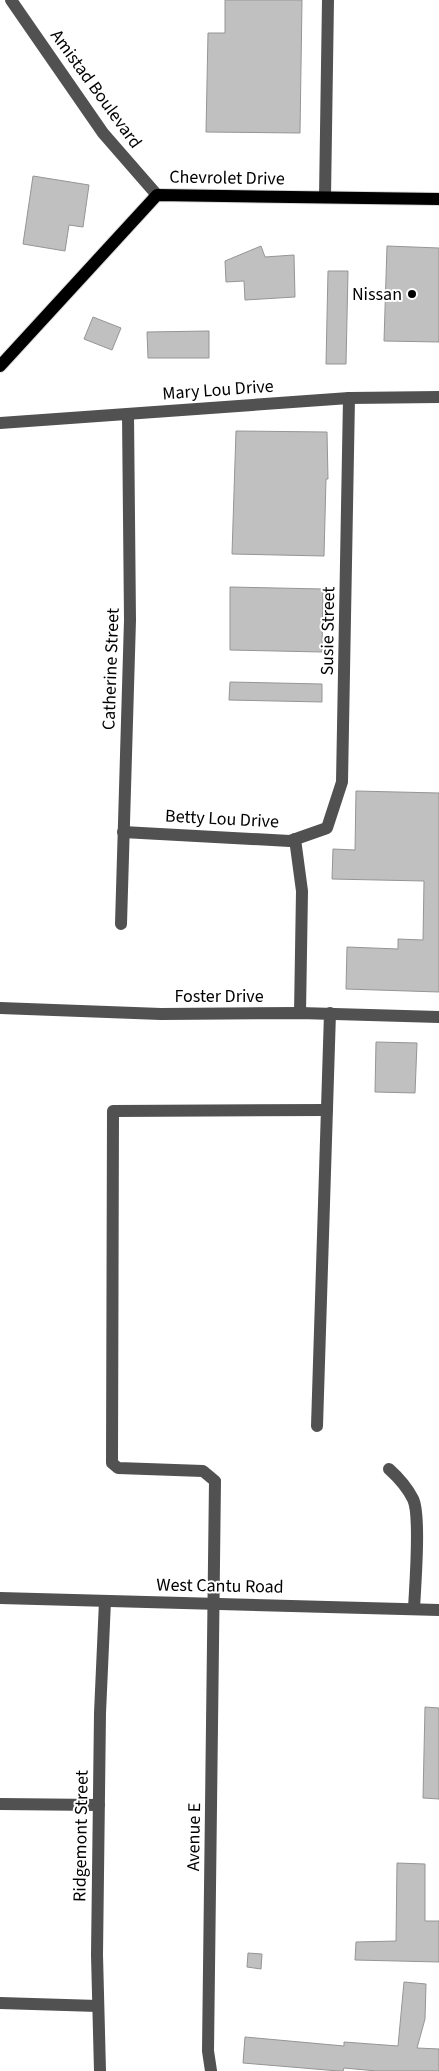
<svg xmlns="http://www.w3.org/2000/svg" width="439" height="2071" viewBox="0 0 439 2071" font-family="'Source Sans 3',sans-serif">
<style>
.building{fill:#c0c0c0;stroke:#959595}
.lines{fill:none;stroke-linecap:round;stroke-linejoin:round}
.major-casing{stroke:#dbdbdb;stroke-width:14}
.minor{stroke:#515151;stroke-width:12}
.major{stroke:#000;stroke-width:12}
.poi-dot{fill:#000;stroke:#fff;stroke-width:2}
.labels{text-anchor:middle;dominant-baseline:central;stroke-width:4;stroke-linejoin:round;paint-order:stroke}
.street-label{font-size:18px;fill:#000;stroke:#fff}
.poi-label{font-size:18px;fill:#000;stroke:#fff;text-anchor:end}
</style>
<rect width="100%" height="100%" fill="#fff"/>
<g class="building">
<polygon points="225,0 302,0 300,133 206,132 208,33 225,33"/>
<polygon points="33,176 89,185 83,227 69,225 65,251 23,244"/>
<polygon points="261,246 265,257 294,255 295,297 245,300 244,281 226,282 225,261"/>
<polygon points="387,246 439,248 439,342 384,341"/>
<polygon points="328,271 348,271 346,364 326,364"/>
<polygon points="93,317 121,328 112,350 84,339"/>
<polygon points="209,331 209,358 148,358 147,332"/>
<polygon points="236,431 327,432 328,479 326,479 324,556 232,554"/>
<polygon points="230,587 323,589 322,652 230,650"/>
<polygon points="230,682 322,684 322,702 229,700"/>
<polygon points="356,791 439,793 439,992 346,989 347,947 398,949 398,939 423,940 424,881 332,879 333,849 355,850"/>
<polygon points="376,1042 417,1043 415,1093 375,1092"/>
<polygon points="425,1707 439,1708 439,1799 423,1798"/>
<polygon points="397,1863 425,1864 425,1921 439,1921 439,1962 355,1960 356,1942 396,1941"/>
<polygon points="248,1953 262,1954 261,1969 247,1967"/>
<polygon points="404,1982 426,1984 425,2019 417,2048 439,2049 439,2071 377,2071 344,2068 343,2071 339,2071 243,2063 245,2037 344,2046 344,2042 398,2046"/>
</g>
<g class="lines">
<defs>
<polyline id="major" points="0,366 157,195 439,199"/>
</defs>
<use href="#major" class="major-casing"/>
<g class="minor">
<polyline points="11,0 103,133 157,195"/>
<polyline points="325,197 328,0"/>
<polyline points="0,423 349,398 439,397"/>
<polyline points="123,832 290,841 327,828 342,782 349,398"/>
<polyline points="295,839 302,891 300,1013"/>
<polyline points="121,924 130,620 128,415"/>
<polyline points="0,1008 161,1014 300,1013 439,1017"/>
<polyline points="317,1426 330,1013"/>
<path d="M389,1469C399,1478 407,1487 413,1499C421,1515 415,1587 414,1609"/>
<polyline points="0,1598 439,1610"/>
<polyline points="0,1804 99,1805"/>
<polyline points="0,2003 98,2006"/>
<polyline points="100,2071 97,1955 100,1713 105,1601"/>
<polyline points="211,2071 208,2051 215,1481 203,1471 118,1468 112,1463 113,1111 327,1110"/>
</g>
<use href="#major" class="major"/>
</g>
<circle class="poi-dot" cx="412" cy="294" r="5"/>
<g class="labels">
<g class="street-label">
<text transform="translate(96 89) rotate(54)">Amistad Boulevard</text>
<text transform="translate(227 178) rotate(1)">Chevrolet Drive</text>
<text transform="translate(218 390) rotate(-4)">Mary Lou Drive</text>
<text transform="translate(328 631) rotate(-89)">Susie Street</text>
<text transform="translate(111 669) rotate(-88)">Catherine Street</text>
<text transform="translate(222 819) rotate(3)">Betty Lou Drive</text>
<text x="219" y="996">Foster Drive</text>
<text transform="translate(220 1586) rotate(1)">West Cantu Road</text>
<text transform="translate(81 1836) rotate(-89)">Ridgemont Street</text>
<text transform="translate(194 1837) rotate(-89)">Avenue E</text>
</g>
<g class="poi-label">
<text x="402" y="294">Nissan</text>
</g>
</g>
</svg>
